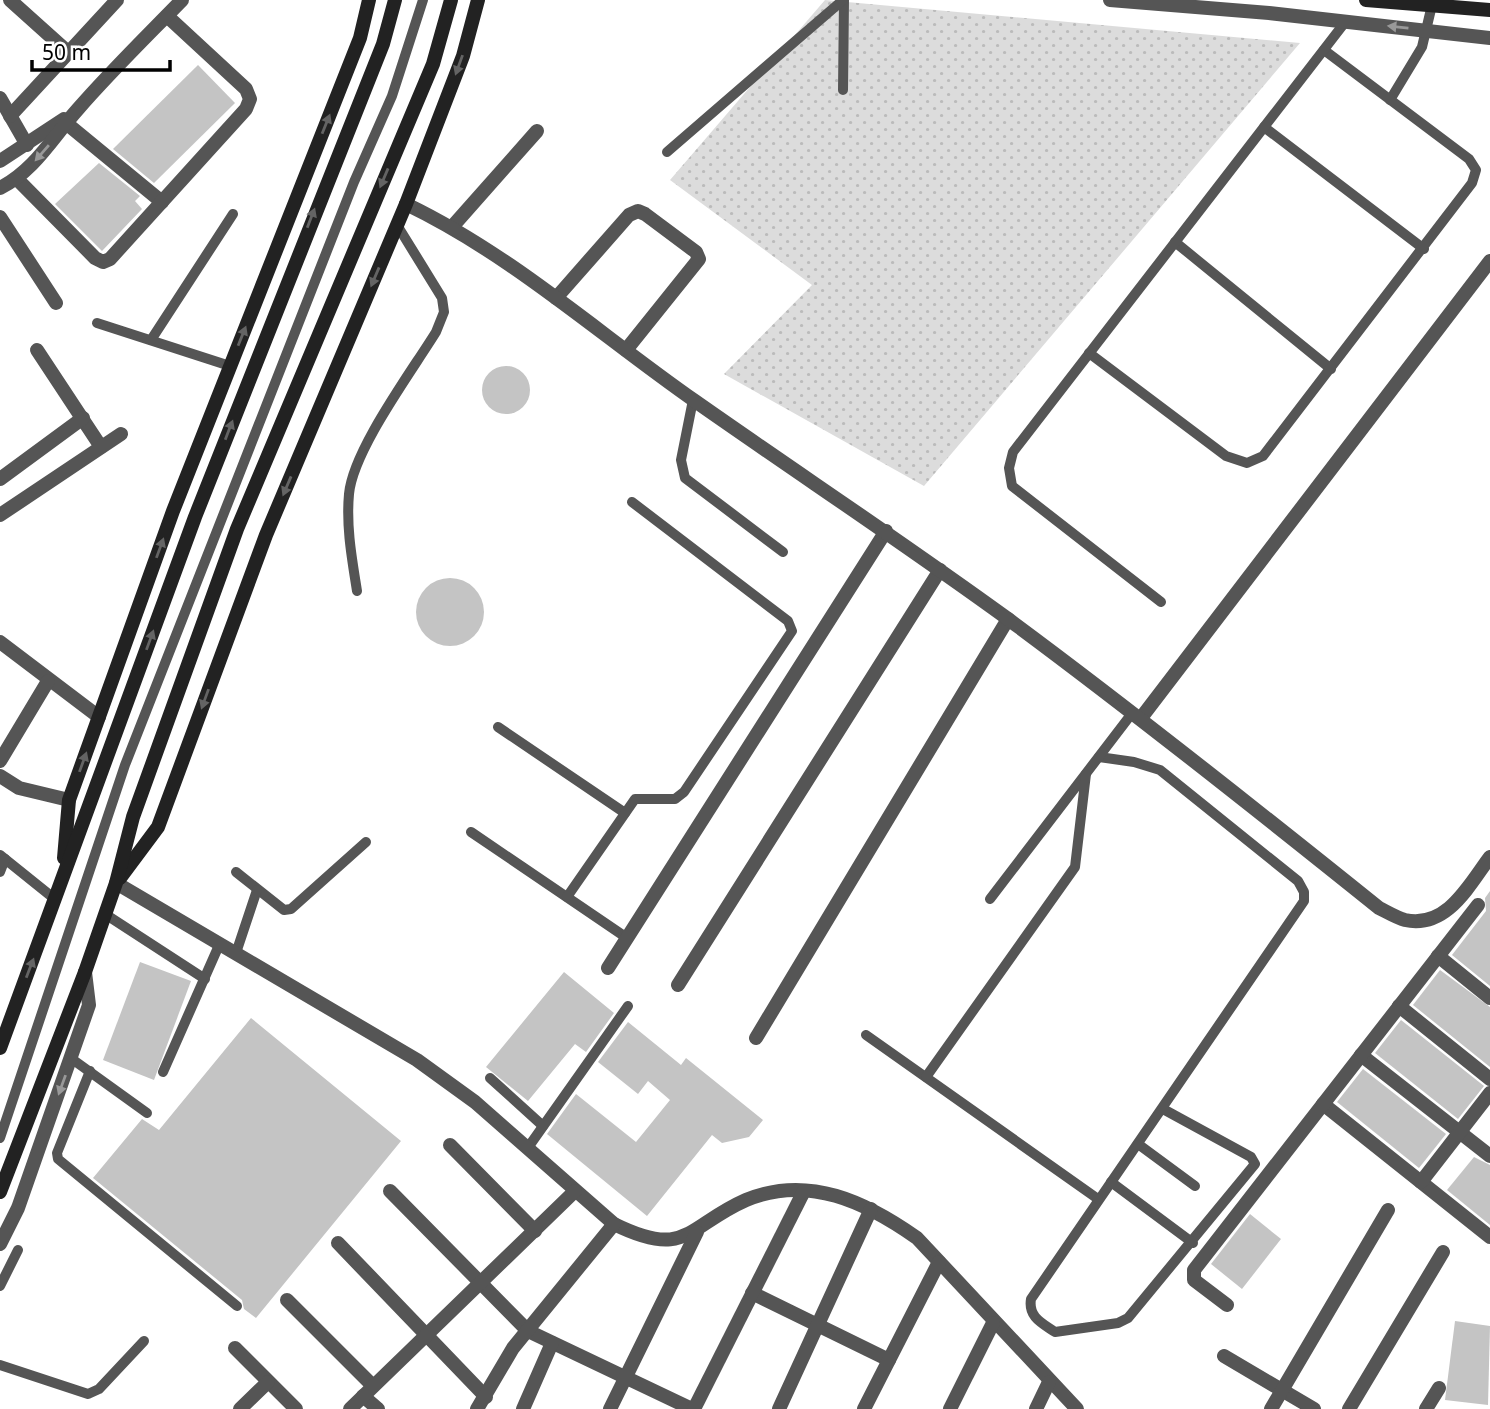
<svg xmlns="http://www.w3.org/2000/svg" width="1490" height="1409" viewBox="0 0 1490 1409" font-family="'Noto Sans',sans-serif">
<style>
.grass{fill:url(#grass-dots)}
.building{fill:#c4c4c4}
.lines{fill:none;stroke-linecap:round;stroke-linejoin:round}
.service{stroke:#555;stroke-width:10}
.minor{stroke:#555;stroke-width:14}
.tertiary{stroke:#555;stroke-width:14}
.secondary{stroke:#222;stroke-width:14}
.oneway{fill:#999}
.oneway2{fill:#646464}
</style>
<defs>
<pattern id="grass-dots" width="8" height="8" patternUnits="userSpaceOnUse" patternTransform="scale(1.75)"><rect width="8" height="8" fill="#dcdcdc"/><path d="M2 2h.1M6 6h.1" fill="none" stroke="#bbb" stroke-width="1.8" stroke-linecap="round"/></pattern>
</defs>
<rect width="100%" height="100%" fill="#fff"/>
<polygon class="grass" points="825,0 1300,43 924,486 724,374 812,285 670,180"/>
<g class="building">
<polygon points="198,65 235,103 154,183 113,149"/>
<polygon points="99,163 140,196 135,201 142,209 102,251 55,204"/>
<circle cx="506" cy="390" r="24"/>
<circle cx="450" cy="612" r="34"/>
<polygon points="1490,891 1490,986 1452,955 1486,911 1485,898"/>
<polygon points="140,962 191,981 154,1080 103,1060"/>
<polygon points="1440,970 1490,1007 1490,1067 1413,1005"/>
<polygon points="564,972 614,1013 586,1052 575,1044 528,1101 486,1067"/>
<polygon points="251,1018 401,1141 256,1318 244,1309 242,1300 93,1178 142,1119 159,1130"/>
<polygon points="1401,1020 1484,1086 1458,1119 1375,1053"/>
<polygon points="628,1022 681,1065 686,1058 763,1120 749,1137 722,1143 712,1135 647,1216 547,1134 576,1094 636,1142 670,1100 648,1081 638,1094 598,1062"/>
<polygon points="1363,1069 1446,1134 1419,1168 1337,1102"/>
<polygon points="1474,1157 1490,1165 1490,1225 1447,1190"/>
<polygon points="1250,1214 1281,1239 1242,1289 1211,1264"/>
<polygon points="1455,1321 1490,1326 1488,1405 1445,1400"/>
</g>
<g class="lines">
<g class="service">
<polyline points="843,90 844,0"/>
<polyline points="1390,100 1422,47 1432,5"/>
<polyline points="1264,127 1424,249"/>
<polyline points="667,152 843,0"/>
<polyline points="1175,242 1331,369"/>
<polyline points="97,323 230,366"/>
<polyline points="151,340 233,214"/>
<polyline points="1089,353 1226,456 1247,463 1263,456 1472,183 1476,170 1469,159 1324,50"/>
<polyline points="693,400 681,460 685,478 783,552"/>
<path d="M357,591C352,559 346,527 349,494C353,450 412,371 436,332L444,312L442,298L397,225"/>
<polyline points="1161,602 1012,486 1009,468 1013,452 1346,21"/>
<polyline points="498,727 625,813"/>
<path d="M1099,757L1134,762L1160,770L1298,881L1304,892V901L1031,1299C1028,1317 1042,1323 1055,1332L1118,1323L1128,1318L1255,1164L1251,1157L1163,1109"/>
<polyline points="471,832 627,938"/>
<polyline points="0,855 56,900"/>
<polyline points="0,872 5,859"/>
<polyline points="236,872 284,910 291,909 366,842"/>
<polyline points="567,897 635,799 675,799 684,792 792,631 788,621 632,502"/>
<polyline points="990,899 1133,712"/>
<polyline points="105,914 205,979"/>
<polyline points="236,953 257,890"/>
<polyline points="866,1035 1098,1199"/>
<polyline points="72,1059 147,1113"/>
<polyline points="90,1071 57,1153 58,1159 237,1306"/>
<polyline points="163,1072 220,943"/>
<polyline points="926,1077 1075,867 1086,774"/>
<polyline points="490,1078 543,1126"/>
<polyline points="0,1138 125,765 354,182 392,96 423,0"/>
<polyline points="1138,1144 1195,1186"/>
<polyline points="527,1149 628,1006"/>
<polyline points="1111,1182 1193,1243"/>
<polyline points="0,1286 18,1250"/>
<polyline points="0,1365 88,1394 99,1389 144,1341"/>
</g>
<g class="minor">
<polyline points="10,0 69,53"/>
<polyline points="0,98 27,145"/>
<polyline points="10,116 117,0"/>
<polyline points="66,123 162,202"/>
<polyline points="17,179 95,258 103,262 110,259 246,109 250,99 246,89 167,16"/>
<polyline points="0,217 56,303"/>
<polyline points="452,227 537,131"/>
<polyline points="556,298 629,215 638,211 645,214 696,252 699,259 626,350"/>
<polyline points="37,350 101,447"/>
<polyline points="0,479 83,418"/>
<polyline points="0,515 121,434"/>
<polyline points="0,642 99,717"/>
<polyline points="1141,718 1490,261"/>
<polyline points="0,761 48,681"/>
<polyline points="0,776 19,788 69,800"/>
<path d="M116,883L417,1060L475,1102L614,1224C687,1260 687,1226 746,1200C808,1174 866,1202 917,1238L1077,1409"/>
<polyline points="1438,956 1490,998"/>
<polyline points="608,968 886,531"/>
<polyline points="678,985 940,570"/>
<polyline points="1399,1006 1490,1079"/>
<polyline points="756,1038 1008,619"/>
<polyline points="1361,1055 1490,1156"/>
<polyline points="1323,1104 1490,1237"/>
<polyline points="450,1145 535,1231"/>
<polyline points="1421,1182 1490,1093"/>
<polyline points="390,1191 528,1331 692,1409"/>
<polyline points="338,1243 486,1397"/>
<polyline points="752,1293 889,1360"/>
<polyline points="287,1300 373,1386"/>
<polyline points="1227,1305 1194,1280 1194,1270 1478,905"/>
<polyline points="235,1348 296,1409"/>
<polyline points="1224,1356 1314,1409"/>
<polyline points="363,1396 378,1409"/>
<polyline points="240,1409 268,1382"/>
<polyline points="350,1409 575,1191"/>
<polyline points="477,1409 513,1348 614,1224"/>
<polyline points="523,1409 552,1343"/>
<polyline points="610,1409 697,1232"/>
<polyline points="694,1409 804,1191"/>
<polyline points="779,1409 871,1209"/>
<polyline points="864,1409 939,1262"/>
<polyline points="950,1409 993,1323"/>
<polyline points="1036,1409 1049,1382"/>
<polyline points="1271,1409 1388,1210"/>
<polyline points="1349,1409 1443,1252"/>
<polyline points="1426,1409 1439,1388"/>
</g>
<g class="tertiary">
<polyline points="1110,0 1269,13 1490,38"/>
<polyline points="0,161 64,119"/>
<path d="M0,188C35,170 52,138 78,109C111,71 147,36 182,0"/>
<path d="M406,204C512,255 599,334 695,401C799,474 905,544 1008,619C1134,712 1257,810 1379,908C1387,912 1397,918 1405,920C1447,929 1469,885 1490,857"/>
<polyline points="0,1244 18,1208 89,1005 85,972"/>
</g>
<g class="secondary">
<polyline points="1366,0 1490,10"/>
<polyline points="64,858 69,800 173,511 360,38 369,0"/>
<polyline points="120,878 158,827 266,535 406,204 463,56 478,0"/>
<polyline points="0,1048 195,517 383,44 395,0"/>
<polyline points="0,1192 85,972 116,883 133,817 237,529 433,64 451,0"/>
</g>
</g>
<defs><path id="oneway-solid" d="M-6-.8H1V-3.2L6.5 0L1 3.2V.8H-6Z" transform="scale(1.75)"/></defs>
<g class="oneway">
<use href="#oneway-solid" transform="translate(1398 27) rotate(-174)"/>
<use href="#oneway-solid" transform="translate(42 153) rotate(131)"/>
<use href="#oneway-solid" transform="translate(62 1085) rotate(110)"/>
</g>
<g class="oneway2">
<use href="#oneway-solid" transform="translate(459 65) rotate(110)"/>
<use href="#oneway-solid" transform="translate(326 124) rotate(-68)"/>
<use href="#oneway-solid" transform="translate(384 178) rotate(113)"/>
<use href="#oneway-solid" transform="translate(311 218) rotate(-69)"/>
<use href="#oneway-solid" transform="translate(375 277) rotate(113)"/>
<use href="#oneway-solid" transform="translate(242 336) rotate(-68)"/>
<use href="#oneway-solid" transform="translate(229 430) rotate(-69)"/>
<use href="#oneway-solid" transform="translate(287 486) rotate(113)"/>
<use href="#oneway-solid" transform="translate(160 548) rotate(-70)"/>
<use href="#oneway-solid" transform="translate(150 640) rotate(-70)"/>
<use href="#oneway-solid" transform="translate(205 699) rotate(110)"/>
<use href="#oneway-solid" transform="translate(83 762) rotate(-70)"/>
<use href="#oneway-solid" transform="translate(30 968) rotate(-69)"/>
</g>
<path d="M32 60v10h138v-10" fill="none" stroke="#000000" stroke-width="3.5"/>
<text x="42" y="60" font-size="21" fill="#000000" stroke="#ffffff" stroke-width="5" paint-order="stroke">50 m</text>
</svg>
